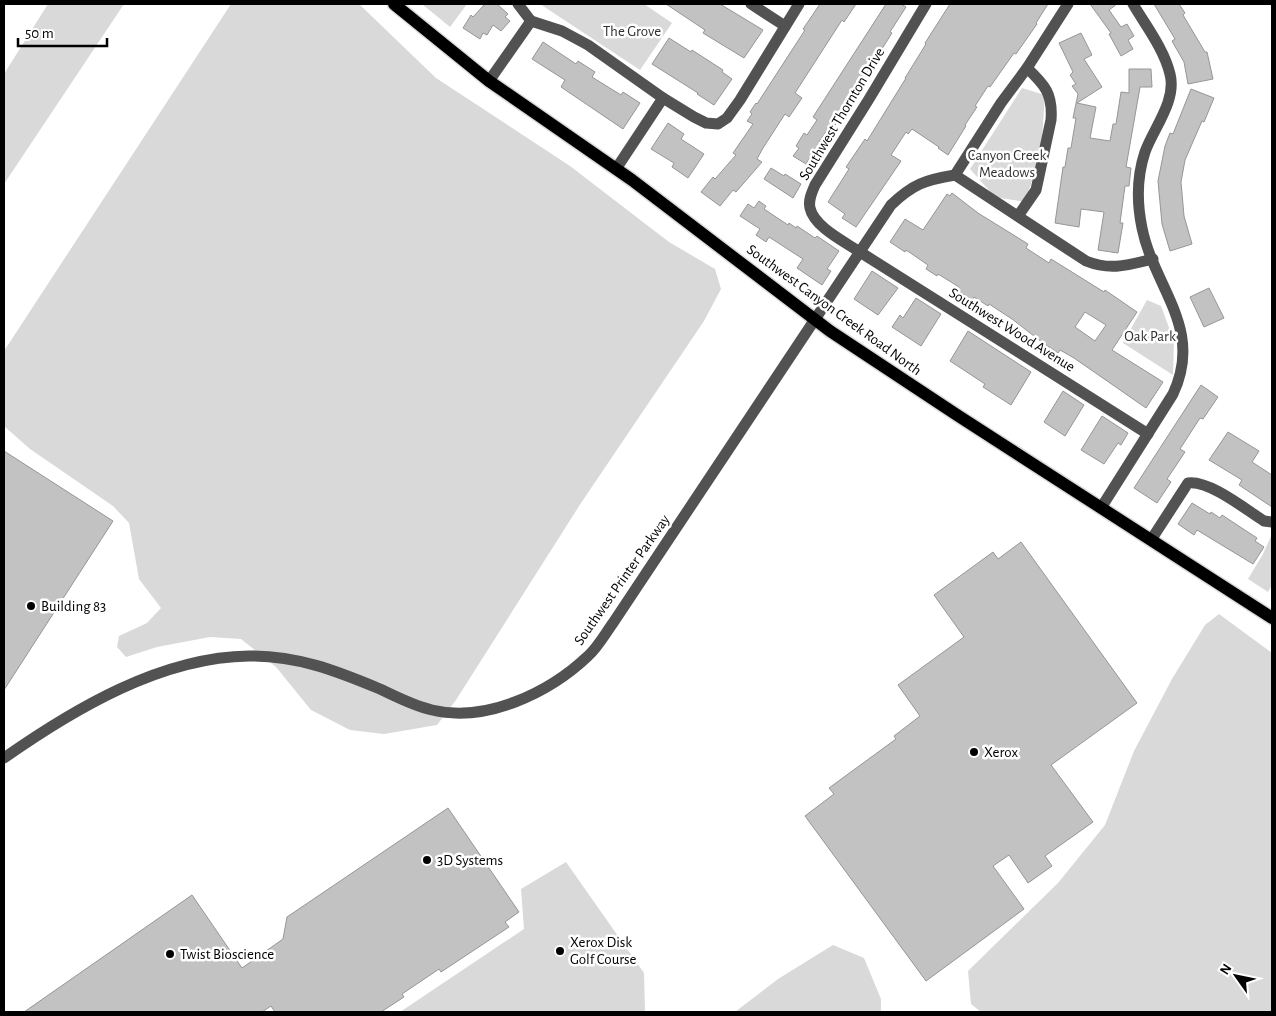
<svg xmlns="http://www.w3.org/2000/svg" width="1276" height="1016" viewBox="0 0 1276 1016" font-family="'Alegreya Sans',sans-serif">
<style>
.green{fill:#d9d9d9}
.building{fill:#c2c2c2;stroke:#969696;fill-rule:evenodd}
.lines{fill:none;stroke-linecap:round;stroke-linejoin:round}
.major-casing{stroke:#dbdbdb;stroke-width:15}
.minor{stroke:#525252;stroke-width:11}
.major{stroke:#000;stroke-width:12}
.poi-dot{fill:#000;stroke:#fff;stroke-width:2}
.labels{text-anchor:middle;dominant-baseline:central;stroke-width:5;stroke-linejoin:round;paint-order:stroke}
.park-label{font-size:15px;fill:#303030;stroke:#fff}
.street-label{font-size:15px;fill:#000;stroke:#fff}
.poi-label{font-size:15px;fill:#000;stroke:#fff;text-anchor:start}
</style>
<rect width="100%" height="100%" fill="#fff"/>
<g class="green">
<polygon points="48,4 124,4 4,184 4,74"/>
<polygon points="231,4 359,4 436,78 570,166 669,242 715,269 721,289 704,321 581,503 456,700 437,725 384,734 350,730 311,710 276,667 241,639 210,637 157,647 126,657 117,647 119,636 147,623 161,608 139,579 129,523 113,506 30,449 4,426 4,351"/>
<polygon points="422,4 467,4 450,27"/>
<polygon points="540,4 644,4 672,23 640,70"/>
<polygon points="1022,88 1045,95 1041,153 1025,202 995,197 970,169"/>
<polygon points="1147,300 1161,306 1174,341 1173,375 1123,343"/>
<polygon points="1271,536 1272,585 1268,592 1248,579 1263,554"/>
<polygon points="1219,614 1272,653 1272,1012 981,1012 971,1004 968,971 1058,883 1105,825 1134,751 1172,679 1205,625"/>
<polygon points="566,862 644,973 645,1012 400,1012 524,929 521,889"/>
<polygon points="833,945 864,958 881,999 881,1012 735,1012 778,979"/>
</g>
<g class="building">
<polygon points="485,4 497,4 508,14 505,17 510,21 501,31 493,25 487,35 483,33 480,39 463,28 471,15 473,17"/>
<polygon points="666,4 720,4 763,30 744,58 703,33 705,30"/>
<polygon points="820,4 856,4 844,22 842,20 795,93 802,98 789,117 785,114 763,148 757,159 762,162 736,192 733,190 720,206 701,192 713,177 715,179 736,155 733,153 753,124 747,121 752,114 750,112 756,103 757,104 805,30 803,29"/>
<polygon points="886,4 901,4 906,7 890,32 892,33 857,88 861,90 852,104 849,102 832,130 829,127 819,142 823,145 814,158 811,156 806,164 793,156 799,148 796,146 804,133 807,135 817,120 813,117"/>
<polygon points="950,4 1048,4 1036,23 1037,24 1016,54 1014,53 990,87 988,86 975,106 977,107 965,125 966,126 948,155 938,148 939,147 912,129 908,134 906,132 891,155 901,161 856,227 842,218 845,214 828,202 849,169 846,167 865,139 867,141 906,78 905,78 926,44 925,43"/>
<polygon points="1090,4 1117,4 1109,10 1121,27 1127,24 1134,36 1128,40 1133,49 1121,56 1109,34 1111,33"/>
<polygon points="1154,4 1179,4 1185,13 1183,15 1205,52 1207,52 1213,79 1188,84 1184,62 1172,41 1175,39"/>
<polygon points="1081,33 1092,55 1084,59 1102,87 1077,103 1096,107 1090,138 1110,141 1113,124 1116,124 1121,92 1129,93 1129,69 1151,69 1152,87 1140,87 1126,167 1131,168 1129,186 1125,186 1120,223 1123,223 1118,253 1098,250 1104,212 1081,209 1079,227 1055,223 1063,167 1065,167 1068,148 1071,148 1076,118 1073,118 1078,94 1072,86 1076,84 1070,75 1073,72 1059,43"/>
<polygon points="669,38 691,52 692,50 723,70 722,72 732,79 714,105 697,94 698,93 652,64"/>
<polygon points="543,42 576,64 578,61 595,72 592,77 621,95 623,92 640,103 623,129 561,87 565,80 532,59"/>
<polygon points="1191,89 1214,98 1204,122 1202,121 1185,160 1181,182 1184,216 1192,244 1170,251 1162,224 1158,181 1165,146 1170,133 1173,134"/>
<polygon points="668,123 684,134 681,139 704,154 688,178 672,167 674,163 651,149"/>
<polygon points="771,168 784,176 785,174 801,184 793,198 764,179"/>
<path d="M952,193L978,213L1028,244L1026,248L1049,263L1051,259L1104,292L1105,290L1137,312L1112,350L1163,382L1146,408L1074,358L1060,350L1058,353L1043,343L1012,319L989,304L988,306L974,297L972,300L957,290L959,287L938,274L937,276L926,269L928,265L906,250L905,252L890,242L905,219L923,230L947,194L950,196ZM1085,312L1106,325L1095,341L1075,327Z"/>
<polygon points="759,201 766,206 764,209 788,225 789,223 796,228 797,226 815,238 817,236 839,251 827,269 831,271 822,285 797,268 803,259 769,237 766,242 756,235 760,229 740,216 748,204 754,208"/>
<polygon points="872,271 898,288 878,315 854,299"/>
<polygon points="1209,288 1224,318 1204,327 1190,297"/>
<polygon points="916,298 941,314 921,346 892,327 900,315 903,318"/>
<polygon points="968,331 1031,372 1011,405 983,387 985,384 950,361"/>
<polygon points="1201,385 1218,397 1203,419 1200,418 1180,449 1185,452 1167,479 1171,482 1157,503 1134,488"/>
<polygon points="1063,391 1084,405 1065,436 1044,422"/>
<polygon points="1102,416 1128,433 1121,445 1118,443 1104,464 1081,450"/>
<polygon points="1228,432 1259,451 1252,462 1272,475 1272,507 1239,485 1242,480 1209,460"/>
<polygon points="4,451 113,521 4,690"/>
<polygon points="1192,503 1210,514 1211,512 1220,518 1222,515 1257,538 1255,541 1264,547 1253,564 1197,530 1194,535 1178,524"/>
<polygon points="1021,542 1137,703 1051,765 1093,822 1045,856 1052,866 1028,883 1009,855 993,866 1024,909 926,981 805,816 834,794 829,788 896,739 894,736 920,716 898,685 964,637 934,595 993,552 998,559"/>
<polygon points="448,808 519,912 505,922 509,927 441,972 439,969 402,994 404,997 381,1012 275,1012 271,1006 262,1012 24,1012 192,895 242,968 283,939 287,917"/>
</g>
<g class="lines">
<defs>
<polyline id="major" points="394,4 489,81 632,180 830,331 957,415 1272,618"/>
</defs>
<use href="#major" class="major-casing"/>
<g class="minor">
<polyline points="518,4 531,21 562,31 588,45 663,98 694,117 706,123 718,124 727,118 740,100 799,4"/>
<polyline points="751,4 785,26"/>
<path d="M926,4L869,99L815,185C812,192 808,200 810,208C814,227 845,242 860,252L1148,434"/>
<polyline points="489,81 531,21"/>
<polyline points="616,169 663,98"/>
<path d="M955,175L1086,261C1111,271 1128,265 1153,259"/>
<polyline points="955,175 1001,103 1027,68 1068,4"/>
<path d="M1018,216L1036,190L1051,120C1053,94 1045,85 1027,68"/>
<path d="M1101,508L1173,394C1204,328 1154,288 1142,228C1137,204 1137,176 1145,152C1153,129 1177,101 1170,74C1164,49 1146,26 1133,4"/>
<path d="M1151,540L1188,483C1209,480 1245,509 1264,521L1272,522"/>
<path d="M4,758C74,709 161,657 249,656C296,655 337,671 380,689C397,697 414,706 432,710C486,723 549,693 588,656C598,647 605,634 613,623L891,205C913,184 925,180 955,175"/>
</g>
<use href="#major" class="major"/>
</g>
<g class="poi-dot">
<circle cx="31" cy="606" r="5"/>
<circle cx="974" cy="752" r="5"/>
<circle cx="427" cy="860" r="5"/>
<circle cx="560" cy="951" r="5"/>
<circle cx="170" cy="954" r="5"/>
</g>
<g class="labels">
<g class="park-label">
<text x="632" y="31">The Grove</text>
<text x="1007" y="155">Canyon Creek<tspan x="1007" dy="17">Meadows</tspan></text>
<text x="1150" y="336">Oak Park</text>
</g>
<g class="street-label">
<text transform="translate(842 114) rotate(-59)">Southwest Thornton Drive</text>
<text transform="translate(834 310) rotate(36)">Southwest Canyon Creek Road North</text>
<text transform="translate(1012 330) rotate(32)">Southwest Wood Avenue</text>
<text transform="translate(622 580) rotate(-55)">Southwest Printer Parkway</text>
</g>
<g class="poi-label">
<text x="41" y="606">Building 83</text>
<text x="984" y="752">Xerox</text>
<text x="437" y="860">3D Systems</text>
<text x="570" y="942">Xerox Disk<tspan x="570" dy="17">Golf Course</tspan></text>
<text x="180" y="954">Twist Bioscience</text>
</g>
</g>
<rect width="1276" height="1016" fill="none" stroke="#000000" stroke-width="10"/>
<g transform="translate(1236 976) rotate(303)" stroke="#ffffff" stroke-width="4" paint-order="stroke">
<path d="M0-4L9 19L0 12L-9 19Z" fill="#000000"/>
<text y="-8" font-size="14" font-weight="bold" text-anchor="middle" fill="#000000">N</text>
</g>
<path d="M18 38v8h89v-8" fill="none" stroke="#000000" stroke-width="2.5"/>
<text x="25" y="38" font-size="15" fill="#000000" stroke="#ffffff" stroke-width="4" paint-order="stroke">50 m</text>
</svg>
